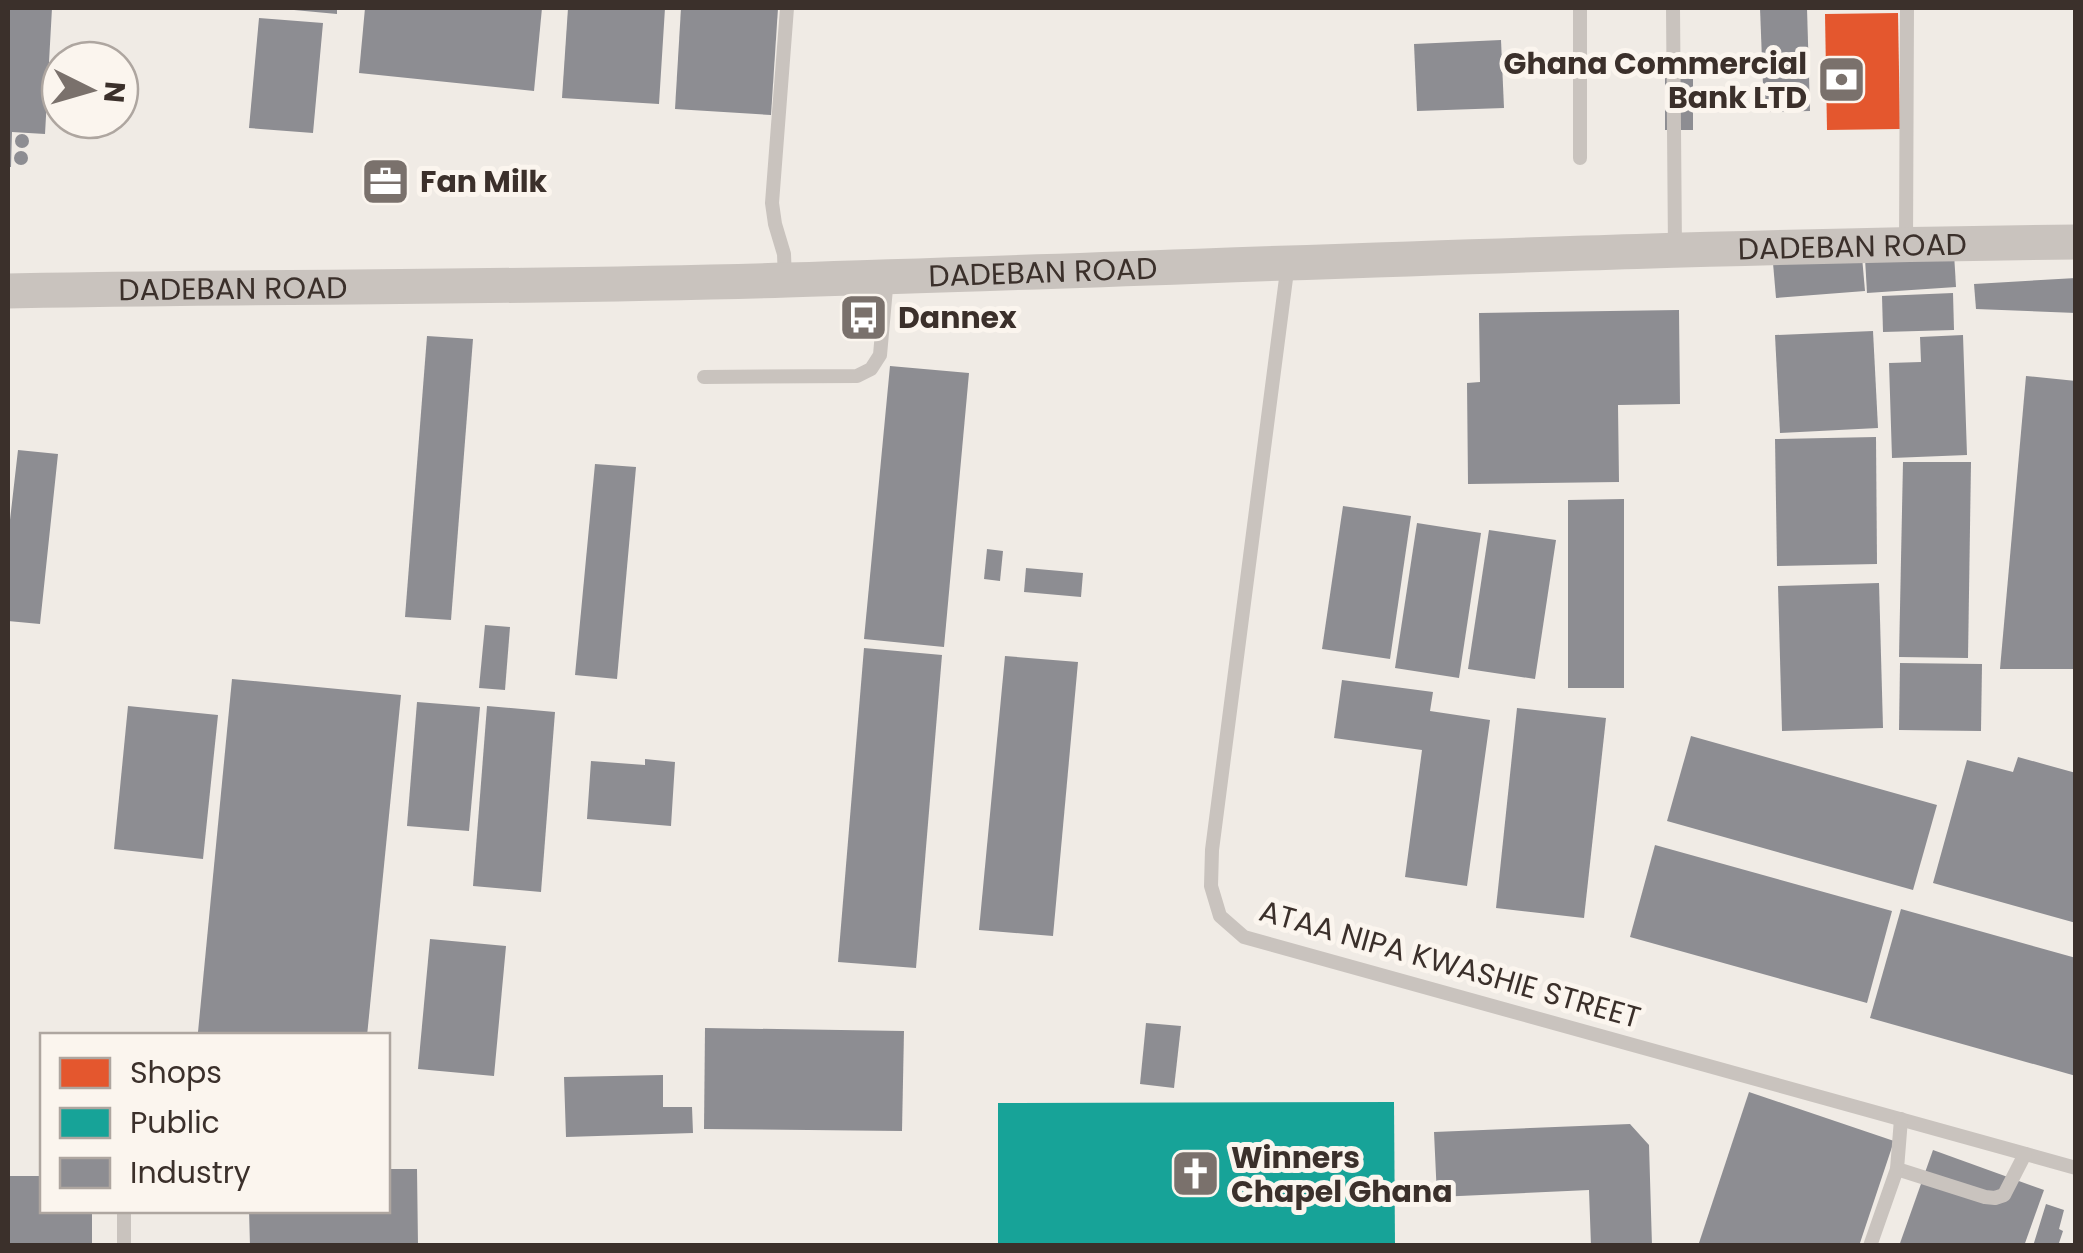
<svg xmlns="http://www.w3.org/2000/svg" width="2083" height="1253" viewBox="0 0 2083 1253" font-family="Poppins,sans-serif">
<style>
.shops{fill:#e4572e}
.public{fill:#17a398}
.industry{fill:#8d8d92}
.lines{fill:none;stroke-linecap:round;stroke-linejoin:round}
.service{stroke:#c9c3be;stroke-width:14}
.tertiary{stroke:#c9c3be;stroke-width:35}
.labels{text-anchor:middle;dominant-baseline:central;stroke-width:10;stroke-linejoin:round;paint-order:stroke}
.poi-label{font-size:30px;font-weight:bold;fill:#3b302b;stroke:#fbf5ee;text-anchor:start}
.street-label{font-size:30px;fill:#3b302b;stroke:#fbf5ee}
</style>
<rect width="100%" height="100%" fill="#f0ebe5"/>
<polygon class="shops" points="1898,13 1900,129 1827,130 1825,14"/>
<polygon class="public" points="1394,1102 1395,1246 998,1246 998,1103"/>
<g class="industry">
<polygon points="8,8 52,8 45,134 12,132 11,167 8,167"/>
<polygon points="295,8 337,8 337,14 294,10"/>
<polygon points="365,8 542,8 534,91 359,73"/>
<polygon points="568,8 665,8 659,104 562,98"/>
<polygon points="681,8 778,8 771,115 675,109"/>
<polygon points="1760,8 1807,8 1810,111 1764,112"/>
<polygon points="259,18 323,23 313,133 249,128"/>
<polygon points="1501,40 1504,108 1417,111 1414,44"/>
<rect x="1665" y="75" width="28" height="55"/>
<circle cx="22" cy="141" r="7"/>
<circle cx="21" cy="158" r="7"/>
<polygon points="1954,253 1956,287 1867,293 1865,258"/>
<polygon points="1862,257 1865,291 1776,298 1773,263"/>
<polygon points="2076,278 2076,313 1976,309 1974,284"/>
<polygon points="1953,293 1954,330 1883,332 1882,296"/>
<polygon points="1679,310 1680,404 1618,405 1619,482 1468,484 1467,383 1480,382 1479,313"/>
<polygon points="1873,331 1878,428 1780,433 1775,335"/>
<polygon points="1963,335 1967,455 1892,458 1889,363 1921,362 1920,337"/>
<polygon points="427,336 473,339 451,620 405,617"/>
<polygon points="890,366 969,373 944,647 864,639"/>
<polygon points="2026,376 2076,381 2076,669 2000,669"/>
<polygon points="1876,437 1877,564 1777,566 1775,439"/>
<polygon points="18,450 58,454 40,624 8,621 8,520 10,520"/>
<polygon points="1903,462 1971,462 1968,658 1899,657"/>
<polygon points="595,464 636,467 617,679 575,675"/>
<polygon points="1624,499 1624,688 1568,688 1568,500"/>
<polygon points="1343,506 1411,516 1390,659 1322,649"/>
<polygon points="1417,523 1481,533 1459,678 1395,668"/>
<polygon points="1489,530 1556,540 1535,679 1468,669"/>
<polygon points="987,549 1003,551 1000,581 984,579"/>
<polygon points="1026,568 1083,573 1081,597 1024,592"/>
<polygon points="1879,583 1883,728 1782,731 1778,586"/>
<polygon points="485,625 510,627 505,690 479,688"/>
<polygon points="864,648 942,655 916,968 838,962"/>
<polygon points="1005,656 1078,662 1053,936 979,930"/>
<polygon points="1900,663 1982,664 1981,731 1899,730"/>
<polygon points="232,679 401,695 367,1036 232,1036 198,1032"/>
<polygon points="1342,680 1433,692 1430,711 1490,720 1467,886 1405,877 1422,750 1334,738"/>
<polygon points="417,702 480,707 469,831 407,826"/>
<polygon points="128,706 218,715 203,859 114,849"/>
<polygon points="487,706 555,712 541,892 473,886"/>
<polygon points="1517,708 1606,718 1584,918 1496,908"/>
<polygon points="1691,736 1937,805 1913,890 1667,821"/>
<polygon points="2018,757 2076,773 2076,923 1933,883 1967,760 2013,772"/>
<polygon points="645,759 675,762 671,826 587,819 591,761 645,765"/>
<polygon points="1655,845 1892,911 1867,1003 1630,937"/>
<polygon points="1901,909 2076,958 2076,1076 1870,1018"/>
<polygon points="430,939 506,946 494,1076 418,1069"/>
<polygon points="1146,1023 1181,1026 1174,1088 1140,1084"/>
<polygon points="705,1028 904,1031 902,1131 704,1129"/>
<polygon points="663,1075 663,1107 692,1107 693,1133 566,1137 564,1077"/>
<polygon points="1749,1092 1894,1141 1859,1246 1698,1246"/>
<polygon points="1630,1124 1649,1145 1652,1246 1591,1246 1589,1190 1437,1197 1434,1132"/>
<polygon points="1933,1150 2044,1190 2024,1246 1899,1246"/>
<polygon points="388,1169 417,1169 418,1246 250,1246 249,1210 388,1210"/>
<polygon points="8,1176 42,1176 42,1210 92,1210 92,1246 8,1246"/>
<polygon points="2046,1204 2064,1210 2059,1229 2063,1231 2058,1246 2033,1246"/>
</g>
<g class="lines">
<g class="service">
<polyline points="1580,8 1580,158"/>
<polyline points="1673,8 1675,250"/>
<polyline points="1906,244 1907,8"/>
<polyline points="1288,263 1212,850 1211,886 1220,916 1244,937 2076,1168"/>
<polyline points="785,280 784,254 775,224 772,203 787,8"/>
<polyline points="704,377 857,376 871,369 880,355 887,277"/>
<polyline points="1901,1119 1897,1169 1985,1197 1995,1198 2004,1195 2025,1154"/>
<polyline points="124,1246 124,1210"/>
<polyline points="1870,1246 1897,1169"/>
</g>
<path class="tertiary" id="s1" d="M8,291C267,286 527,288 787,280C1217,267 1646,247 2076,242"/>
</g>
<defs>
<symbol id="bank-square" viewBox="-11 -11 22 22"><rect x="-9" y="-9" width="18" height="18" rx="4" fill="#7a716c" stroke="#fbf5ee"/><path d="M-6-4H6V4H-6ZM0-2.3a2.3 2.3 0 1 0 0 4.6a2.3 2.3 0 1 0 0-4.6Z" fill="#fff"/></symbol>
<symbol id="office-square" viewBox="-11 -11 22 22"><rect x="-9" y="-9" width="18" height="18" rx="4" fill="#7a716c" stroke="#fbf5ee"/><path d="M-6-3h4V-5.5h4V-3h4V5H-6ZM-1-4.5V-3h2v-1.5ZM-6 0V1H6V0Z" fill="#fff"/></symbol>
<symbol id="bus-square" viewBox="-11 -11 22 22"><rect x="-9" y="-9" width="18" height="18" rx="4" fill="#7a716c" stroke="#fbf5ee"/><path d="M-5-6H5V4H4V6H2V4H-2V6H-4V4H-5ZM-3.5-4V0h7V-4ZM-3.5 1.2v1.5H-2V1.2ZM2 1.2v1.5H3.5V1.2Z" fill="#fff"/></symbol>
<symbol id="church-square" viewBox="-11 -11 22 22"><rect x="-9" y="-9" width="18" height="18" rx="4" fill="#7a716c" stroke="#fbf5ee"/><path d="M-1.2-6h2.4v3.5h3.3v2.4h-3.3V6h-2.4V-.1h-3.3v-2.4h3.3Z" fill="#fff"/></symbol>
</defs>
<g fill-rule="evenodd">
<use href="#bank-square" x="1814" y="52" width="55" height="55"/>
<use href="#office-square" x="358" y="154" width="55" height="55"/>
<use href="#bus-square" x="836" y="290" width="55" height="55"/>
<use href="#church-square" x="1168" y="1146" width="55" height="55"/>
</g>
<g class="labels">
<g class="poi-label">
<text x="1807" y="63" text-anchor="end">Ghana Commercial<tspan x="1807" dy="34">Bank LTD</tspan></text>
<text x="420" y="181">Fan Milk</text>
<text x="898" y="317">Dannex</text>
<text x="1231" y="1157">Winners<tspan x="1231" dy="34">Chapel Ghana</tspan></text>
</g>
<g class="street-label">
<text stroke="none"><textPath href="#s1" startOffset="1845">DADEBAN ROAD</textPath></text>
<text stroke="none"><textPath href="#s1" startOffset="1035">DADEBAN ROAD</textPath></text>
<text stroke="none"><textPath href="#s1" startOffset="225">DADEBAN ROAD</textPath></text>
<text transform="translate(1450 964) rotate(16)">ATAA NIPA KWASHIE STREET</text>
</g>
</g>
<rect width="2083" height="1253" fill="none" stroke="#3b302b" stroke-width="20"/>
<rect x="40" y="1033" width="350" height="180" fill="#fbf5ee" stroke="#aea6a0" stroke-width="2.5"/>
<rect x="60" y="1058" width="50" height="30" fill="#e4572e" stroke="#aea6a0" stroke-width="2.5"/>
<text x="130" y="1083" font-size="30" fill="#3b302b">Shops</text>
<rect x="60" y="1108" width="50" height="30" fill="#17a398" stroke="#aea6a0" stroke-width="2.5"/>
<text x="130" y="1133" font-size="30" fill="#3b302b">Public</text>
<rect x="60" y="1158" width="50" height="30" fill="#8d8d92" stroke="#aea6a0" stroke-width="2.5"/>
<text x="130" y="1183" font-size="30" fill="#3b302b">Industry</text>
<g transform="translate(90 90) rotate(95)"><circle r="48" fill="#fbf5ee" stroke="#aea6a0" stroke-width="2.5"/>
<path d="M0-8L18 38L0 25L-18 38Z" fill="#7a716c"/>
<text y="-15" font-size="28" font-weight="bold" text-anchor="middle" fill="#3b302b">N</text>
</g>
</svg>
